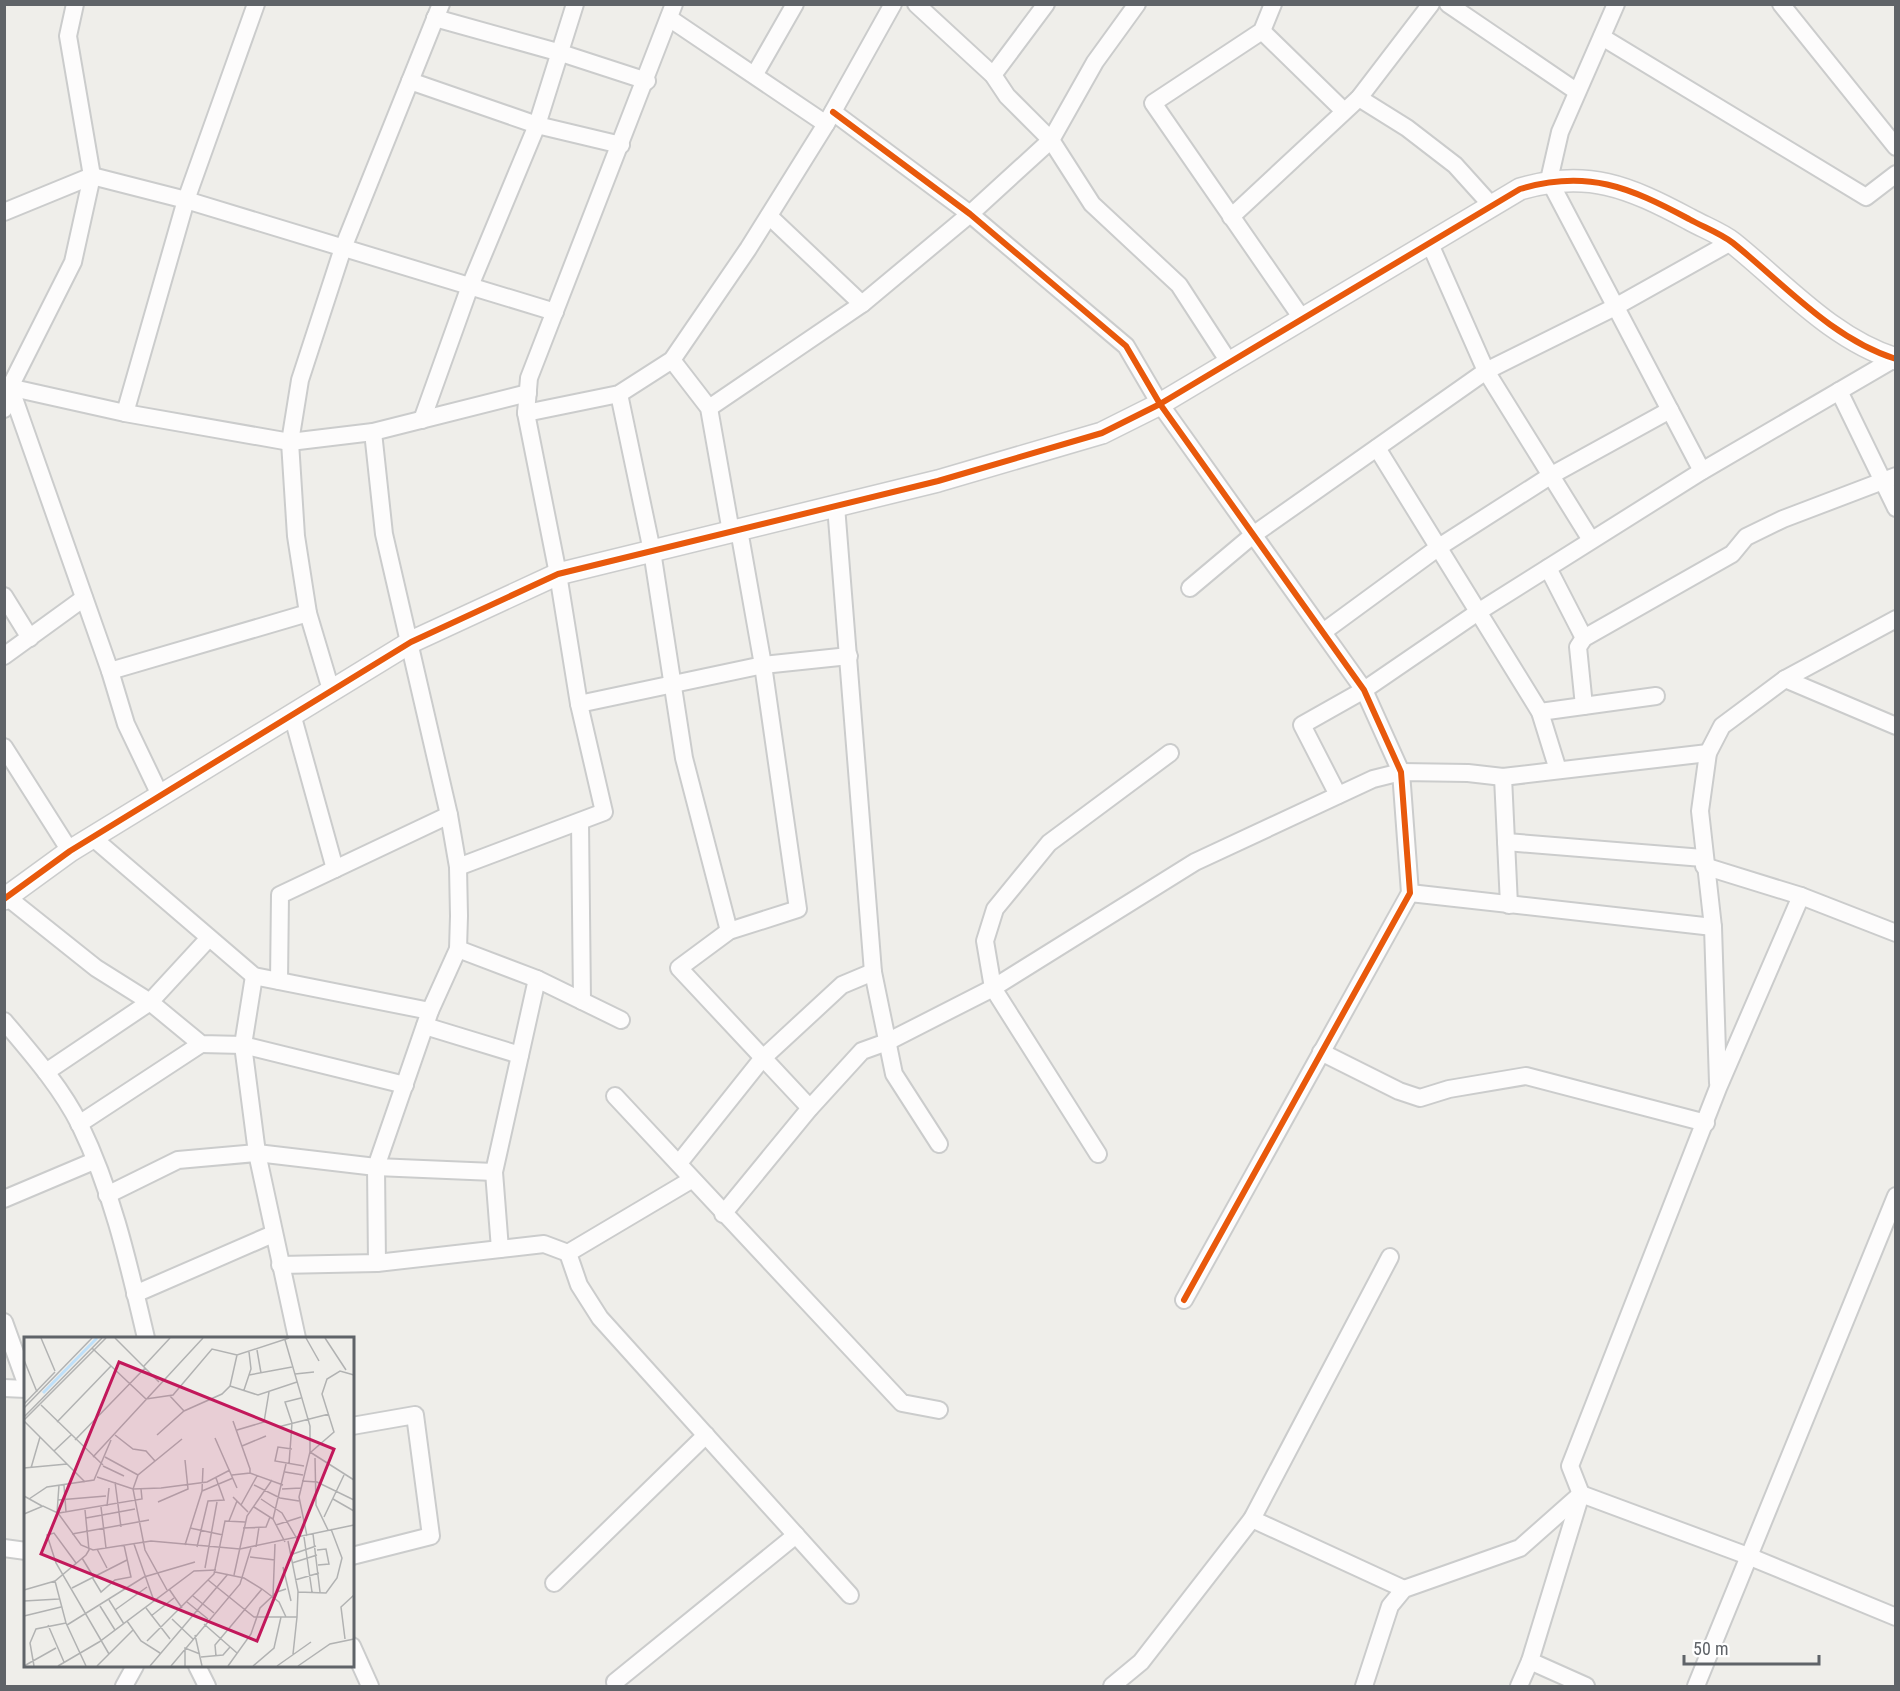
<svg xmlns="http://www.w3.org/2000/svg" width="1900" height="1691" viewBox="0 0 1900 1691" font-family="'Roboto Condensed',sans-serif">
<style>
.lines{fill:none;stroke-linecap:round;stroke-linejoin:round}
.minor-casing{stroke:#cbcccc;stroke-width:20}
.tertiary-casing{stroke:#cbcccc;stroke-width:24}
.minor{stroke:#fdfcfc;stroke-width:16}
.tertiary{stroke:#fdfcfc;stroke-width:21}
.cycleway-casing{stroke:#fff;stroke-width:10}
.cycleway{stroke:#e8590c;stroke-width:6}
.inset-river{fill:none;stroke:#bfe0f9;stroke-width:3}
.inset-road{fill:none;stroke:#b1b2b2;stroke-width:1.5}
.view{fill:#c2185b;fill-opacity:0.15;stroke:#c2185b;stroke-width:3}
.inset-edge{fill:none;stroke:#5f6368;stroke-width:3}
</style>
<rect width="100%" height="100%" fill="#efeeea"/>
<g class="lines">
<defs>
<g id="minor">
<polyline points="916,4 993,75 1007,96 1051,140 1092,204 1179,285 1229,362"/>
<polyline points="1273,4 1262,31 1153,103 1301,317"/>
<polyline points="1448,4 1576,91"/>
<polyline points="1616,4 1560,132 1549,180 1702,471"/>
<polyline points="1781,4 1896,147"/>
<polyline points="435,18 561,53 647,81"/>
<polyline points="669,18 826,124"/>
<polyline points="1262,31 1344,111"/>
<polyline points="1602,37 1866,197 1896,174"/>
<polyline points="755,74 795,4"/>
<polyline points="993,75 1046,4"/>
<polyline points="410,81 537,125 621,145"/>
<polyline points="1359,98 1407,128 1455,165 1492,206"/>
<polyline points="833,112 970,214 1126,346 1160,404 1364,690 1401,772 1410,893 1184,1300"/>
<polyline points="4,212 92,176 186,200 555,312"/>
<polyline points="769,216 862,304"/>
<polyline points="1231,217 1359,98 1431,4"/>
<polyline points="1430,244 1486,371 1591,540"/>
<polyline points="672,360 709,408 731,532"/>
<polyline points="4,386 125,413 290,442 373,432 528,393"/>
<polyline points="10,387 110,671 126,724 160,795"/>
<polyline points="1839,391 1896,508"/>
<polyline points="619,394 652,551 684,758 729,931"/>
<polyline points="709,408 862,304 970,214 1051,140 1095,62 1137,4"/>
<polyline points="4,409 10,387 73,262 92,176 68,36 75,4"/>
<polyline points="125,413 186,200 256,4"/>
<polyline points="526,413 619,394 672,360 748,249 826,124 893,4"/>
<polyline points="422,420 470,286 537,125 575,4"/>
<polyline points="373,432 384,534 449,815 458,867 459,916 458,949 430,1011 376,1167 377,1263"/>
<polyline points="1377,448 1540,712 1558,770"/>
<polyline points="836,506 873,972 894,1074 939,1144"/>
<polyline points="739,530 763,665 798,909 729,931 679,968 810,1108"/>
<polyline points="1548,568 1584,638"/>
<polyline points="1190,588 1253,535 1486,371 1615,307 1731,242"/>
<polyline points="4,596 30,638"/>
<polyline points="1323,632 1439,547 1550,476 1670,410"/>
<polyline points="4,656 84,598"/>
<polyline points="110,671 308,613"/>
<polyline points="1785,679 1896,726"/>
<polyline points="331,690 308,613 296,536 290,442 300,380 343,248 441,4"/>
<polyline points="579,704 763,665 849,656"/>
<polyline points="1584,706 1578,647 1584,638 1732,554 1746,537 1783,519 1896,476"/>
<polyline points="1540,712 1656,696"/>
<polyline points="292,714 335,869"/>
<polyline points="4,747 70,851"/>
<polyline points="1503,777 1509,905"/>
<polyline points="1338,795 1302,725 1364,690 1478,612 1702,471 1894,359"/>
<polyline points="580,822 582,1001"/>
<polyline points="92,837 254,976 430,1011"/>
<polyline points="1506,842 1703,858"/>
<polyline points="1704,866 1801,896 1896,933"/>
<polyline points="458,867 604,812 579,704 558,574 526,413 529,378 674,4"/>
<polyline points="1410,893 1713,927"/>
<polyline points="7,897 96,968 150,1002 201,1044 243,1045 405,1085"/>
<polyline points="458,949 537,979 621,1020"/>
<polyline points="254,976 243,1045 257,1153 297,1338"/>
<polyline points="279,981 280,895 449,815"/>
<path d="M4,1021C31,1053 61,1087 80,1125C113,1193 129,1266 146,1338"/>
<polyline points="425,1026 520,1055"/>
<polyline points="1321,1052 1399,1091 1420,1098 1449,1089 1526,1076 1706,1123"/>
<polyline points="46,1072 150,1002 209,938"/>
<polyline points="1718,1083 1713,927 1700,811 1708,753 1722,726 1785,679 1896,619"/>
<polyline points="615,1096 902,1403 939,1410"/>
<polyline points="79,1124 201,1044"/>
<polyline points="1098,1154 993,988 985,941 995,909 1049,843 1170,753"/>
<polyline points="679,1163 762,1059 842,985 873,972"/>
<polyline points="691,1180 568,1253 579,1285 600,1318 850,1595"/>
<polyline points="107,1195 178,1160 257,1153 376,1167 494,1172"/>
<polyline points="4,1199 94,1161"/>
<polyline points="723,1214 810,1108 862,1051 887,1042 993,988 1195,862 1373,779 1401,772 1468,773 1503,777 1708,753"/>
<polyline points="500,1249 494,1172 537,979"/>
<polyline points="280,1265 377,1263 544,1244 568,1253"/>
<polyline points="135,1294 273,1234"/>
<polyline points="4,1322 26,1383"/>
<polyline points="4,1388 26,1389"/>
<polyline points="352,1426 415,1415 431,1536 352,1556"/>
<polyline points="1252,1519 1404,1589"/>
<polyline points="4,1548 26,1551"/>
<polyline points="554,1583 706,1435"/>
<polyline points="352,1646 370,1686"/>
<polyline points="1530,1661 1586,1686"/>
<polyline points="197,1666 207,1686"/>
<polyline points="124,1686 135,1666"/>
<polyline points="616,1686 615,1682 796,1535"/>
<polyline points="1112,1686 1141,1662 1252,1519 1390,1257"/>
<polyline points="1364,1686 1390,1606 1404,1589 1520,1548 1581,1494 1748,1556 1896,1617"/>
<polyline points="1519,1686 1530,1661 1581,1494 1570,1466 1718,1088 1801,896"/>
<polyline points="1696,1686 1896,1196"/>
</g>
<path id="tertiary" d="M4,899L70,851L411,642L558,574L938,481L1102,433L1160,404L1520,189C1587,169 1629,187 1689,219C1703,227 1720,233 1733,243C1784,284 1832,339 1896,359"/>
</defs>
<use href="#minor" class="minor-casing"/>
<use href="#tertiary" class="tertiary-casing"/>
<use href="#minor" class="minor"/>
<use href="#tertiary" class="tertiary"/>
<defs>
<g id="cycleway">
<polyline points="833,112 970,214 1126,346 1160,404 1364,690 1401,772 1410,893 1184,1300"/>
<path d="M4,899L70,851L411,642L558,574L938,481L1102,433L1160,404L1520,189C1587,169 1629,187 1689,219C1703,227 1720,233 1733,243C1784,284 1832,339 1896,359"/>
</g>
</defs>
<use href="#cycleway" class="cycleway-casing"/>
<use href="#cycleway" class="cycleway"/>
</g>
<g transform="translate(24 1337)">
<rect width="330" height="330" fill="#efeeea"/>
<path class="inset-river" d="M19,56L73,1"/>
<path class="inset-road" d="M17,1L31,34M91,1L135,45M282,1L295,24M301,1L322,33M261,3L286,89V115L275,160L283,199M68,11L122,62L149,58L188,12L213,18L265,1M233,13L237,36M0,23L13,55M120,29L146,1M271,37L290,35M225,38L268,30M206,49L234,58L273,45M220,53L227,32L225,15M146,59L160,74M0,67L31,35M17,68L79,128M0,71L68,1M0,80L78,1M0,83L82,1M0,84L61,145M33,85L87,29M254,90L305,77M213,93L240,85L245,55M91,98L109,112L122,114L131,124M133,98L160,74L198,57L206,49L213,18M191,101L213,151M51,103L121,31M218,109L242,99M268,112L254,110L251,124L280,129M30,114L47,98M286,115L330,143M287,115L310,95L298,57L303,42L316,34L330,38M69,120L179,1M81,120L114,138M291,121L292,168L304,193M265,127L268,86L261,65L277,61M79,129L100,139M0,131L43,127M7,131L16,100M261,135L279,138M226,136L259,148M208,138L226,136V132L209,84M73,140L109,152L137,151L183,145L206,133M278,144L293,145L330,163M91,145L97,190M40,148L42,175M230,148L256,161L275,164M258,152L277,151M178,154L209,141M0,159L18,169M209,160L224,175M5,162L23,150L70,143L87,103M237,162L258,176L273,202M309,162L330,174M34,163L82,159M134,165L164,152L161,123M217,168L233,139M83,169L85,151M77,170L82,211M230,170L249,182L261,205M33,176L35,148M35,176L118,162L117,152M0,177L19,169L34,176L57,208L69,213L127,204L216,212L330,188M300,180L320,138M62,181L111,172M249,182L262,127M205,184L213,164M252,188L277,180M166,191L199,198M219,191L242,190L246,180M48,197L125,183M289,197L296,255M280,200L288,255M110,207L130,264M161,208L178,154L179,131M173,210L184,164L200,163L192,141M232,210L235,190M73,212L83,231M293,213L302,212L305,227L294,228M266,218L292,209M226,220L251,223M58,221L69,239M52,226L30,196L23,198L32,226L85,317M268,226L293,218M259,230L267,264M181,231L193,165M191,235L220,241L238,252L255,265L262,280M210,238L223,179L248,143M68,240L77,255L91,243L107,240L100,208M184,243L230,280H273L274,254L264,204M271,243L295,236M31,244L42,286L62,329M48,251L103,223M145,252L158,271M0,253L31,244L62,218L65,213L61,173M143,253L121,213L109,152L114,138L158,102M274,255L302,256L313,241L318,221L307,192M169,259L190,276M249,259L251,207M85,263L100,287M0,264L35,262M163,265L184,282M76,269L91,293M122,271L146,302M91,273L123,250M0,279L37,270M127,279L150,261M148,282L169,302M103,284L117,304L136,316M180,287L213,316M24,288L40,325M43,288L120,240L171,225M171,298L178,329M321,302L317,270L330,258M123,304L190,237L201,184L221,185M269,317L273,280M192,319L191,308L238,252M177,320L199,318L206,310M0,329L32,311M10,329L6,306L12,292L42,286M34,329L75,305L170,234L192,233M73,329L109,293M126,329L204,237M147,329L216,247L227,211M161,329V311L176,317M204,329L227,297L236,271L253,255L262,252M229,329L250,311L257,280M253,329L287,305M274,329L306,307L330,302"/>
<path class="view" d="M95,25L310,112L233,304L17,217Z"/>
<rect width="330" height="330" class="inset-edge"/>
</g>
<rect width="1900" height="1691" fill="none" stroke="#5f6368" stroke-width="12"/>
<path d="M1684 1655v9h135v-9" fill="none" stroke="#5f6368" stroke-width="3"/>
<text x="1693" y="1655" font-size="18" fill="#5f6368" stroke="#ffffff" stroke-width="4.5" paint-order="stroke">50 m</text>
</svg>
